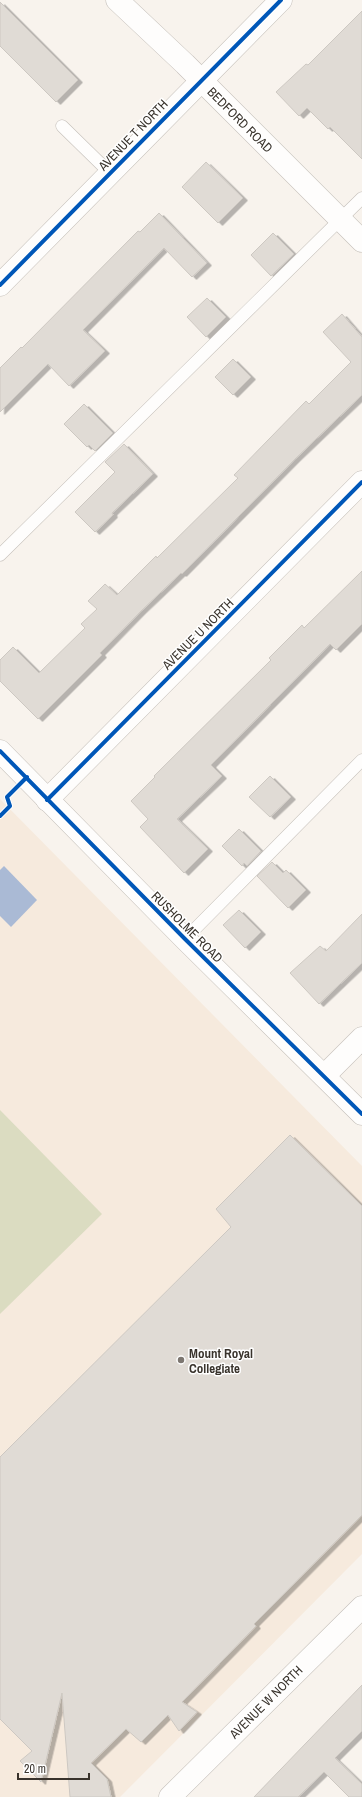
<svg xmlns="http://www.w3.org/2000/svg" width="362" height="1797" viewBox="0 0 362 1797" font-family="'Archivo Narrow',sans-serif">
<style>
.built{fill:#f6eadd}
.green{fill:#dbdcc1}
.water{fill:#aabad5}
.building{fill:#e0dbd5;stroke:#cdc8c2;filter:url(#shadow)}
.lines{fill:none;stroke-linecap:round;stroke-linejoin:round}
.lane-casing{stroke:#c4bfb9;stroke-width:13}
.street-casing{stroke:#c4bfb9;stroke-width:23}
.secondary-casing{stroke:#c4bfb9;stroke-width:23}
.lane{stroke:#fefdfc;stroke-width:12}
.street{stroke:#fefdfc;stroke-width:22}
.secondary{stroke:#fefdfc;stroke-width:22}
.cycleway-casing{stroke:#fff;stroke-width:6}
.cycleway{stroke:#0057b8;stroke-width:4}
.poi-dot{fill:#7c7670;stroke:#fff;stroke-width:1.5}
.labels{text-anchor:middle;dominant-baseline:central;stroke-width:3;stroke-linejoin:round;paint-order:stroke}
.street-label{font-size:13px;fill:#39332c;stroke:#fff}
.poi-label{font-size:13px;font-weight:bold;fill:#39332c;stroke:#fff;text-anchor:start}
</style>
<defs>
<filter id="shadow"><feDropShadow dx="4.5" dy="2.5" stdDeviation="0" flood-color="#0004"/></filter>
</defs>
<rect width="100%" height="100%" fill="#f8f3ed"/>
<polygon class="built" points="0,799 362,1166 362,1554 120,1797 0,1797"/>
<polygon class="green" points="0,1110 102,1214 0,1314"/>
<polygon class="water" points="4,866 37,900 11,927 0,916 0,870"/>
<g class="building">
<polygon points="0,2 78,80 56,102 0,46"/>
<polygon points="362,11 362,159 330,127 328,129 307,108 299,116 276,92 306,64 308,65"/>
<polygon points="206,162 243,198 218,223 182,187"/>
<polygon points="159,213 207,263 192,277 164,248 83,330 105,351 69,386 48,364 0,412 0,368 21,347 22,348 138,231 140,232"/>
<polygon points="273,233 294,254 271,276 251,255"/>
<polygon points="207,298 226,317 206,337 187,317"/>
<polygon points="342,314 362,337 362,395 295,459 182,574 181,573 141,611 100,653 102,655 38,719 0,681 0,660 13,647 39,673 85,628 81,624 97,609 88,601 105,584 117,595 156,556 157,558 238,478 234,475 306,401 309,404 351,362 323,332"/>
<polygon points="233,359 251,377 233,395 215,377"/>
<polygon points="84,404 113,433 95,451 89,445 87,447 64,424"/>
<polygon points="124,444 153,474 112,513 113,515 95,532 75,512 115,472 105,462"/>
<polygon points="362,571 362,624 336,650 330,644 211,765 222,776 177,819 208,849 184,873 140,827 148,819 131,801 155,777 154,776 271,660 269,658 302,625 304,628"/>
<polygon points="270,776 291,797 270,817 249,797"/>
<polygon points="239,829 261,851 247,866 244,863 242,866 222,846"/>
<polygon points="272,862 283,873 286,870 306,890 288,908 257,876"/>
<polygon points="239,910 261,932 245,948 223,925"/>
<polygon points="362,914 362,963 319,1004 290,973 320,946 326,951"/>
<polygon points="290,1135 362,1206 362,1515 254,1624 256,1626 182,1702 197,1712 179,1731 168,1715 141,1742 126,1729 91,1763 107,1779 111,1797 70,1797 62,1693 41,1782 20,1761 32,1751 0,1719 0,1457 231,1227 216,1209"/>
<polygon points="362,1685 362,1731 335,1758 362,1784 362,1797 349,1797 324,1772 298,1797 254,1797"/>
</g>
<g class="lines">
<defs>
<g id="lane">
<polyline points="62,126 110,173"/>
<polyline points="0,555 362,198"/>
<polyline points="185,939 362,760"/>
</g>
<g id="street">
<polyline points="117,0 185,64 362,241"/>
<polyline points="0,285 281,0"/>
<polyline points="0,751 185,939 362,1114"/>
<polyline points="47,800 362,482"/>
<polyline points="324,1076 362,1038"/>
</g>
<polyline id="secondary" points="170,1797 362,1607"/>
</defs>
<use href="#lane" class="lane-casing"/>
<use href="#street" class="street-casing"/>
<use href="#secondary" class="secondary-casing"/>
<use href="#lane" class="lane"/>
<use href="#street" class="street"/>
<use href="#secondary" class="secondary"/>
<defs>
<g id="cycleway">
<polyline points="0,285 281,0"/>
<polyline points="0,751 185,939 362,1114"/>
<polyline points="47,800 362,482"/>
<polyline points="0,816 10,806 7,797 27,777"/>
</g>
</defs>
<use href="#cycleway" class="cycleway-casing"/>
<use href="#cycleway" class="cycleway"/>
</g>
<circle class="poi-dot" cx="181" cy="1360" r="4"/>
<g class="labels">
<g class="street-label">
<text transform="translate(240 120) rotate(45)">BEDFORD ROAD</text>
<text transform="translate(133 135) rotate(-46)">AVENUE T NORTH</text>
<text transform="translate(198 634) rotate(-45)">AVENUE U NORTH</text>
<text transform="translate(187 927) rotate(45)">RUSHOLME ROAD</text>
<text transform="translate(266 1702) rotate(-45)">AVENUE W NORTH</text>
</g>
<g class="poi-label">
<text x="189" y="1353">Mount Royal<tspan x="189" dy="15">Collegiate</tspan></text>
</g>
</g>
<path d="M18 1773v6h71v-6" fill="none" stroke="#39332c" stroke-width="2"/>
<text x="24" y="1773" font-size="12" fill="#39332c" stroke="#ffffff" stroke-width="3" paint-order="stroke">20 m</text>
</svg>
